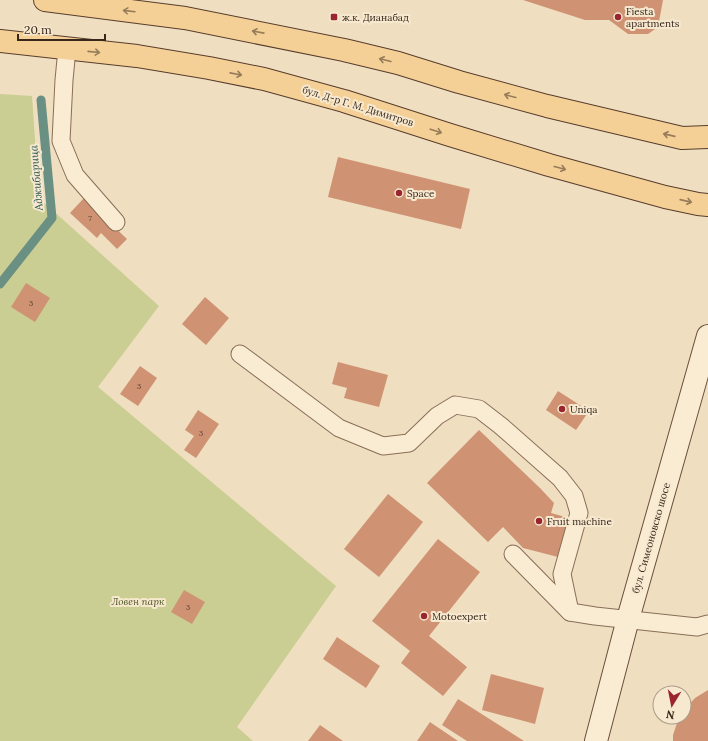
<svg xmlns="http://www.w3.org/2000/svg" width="708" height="741" viewBox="0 0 708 741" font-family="Lora,serif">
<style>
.green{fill:#cbce93}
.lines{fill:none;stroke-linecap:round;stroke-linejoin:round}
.stream{stroke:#6a9083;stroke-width:9}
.building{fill:#cf9374}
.lane-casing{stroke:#896e57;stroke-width:19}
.secondary-casing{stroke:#6b4f3a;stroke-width:24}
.primary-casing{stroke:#573d2c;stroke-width:24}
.lane{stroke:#faecd3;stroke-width:17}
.secondary{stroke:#faecd3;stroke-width:22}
.primary{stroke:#f5d096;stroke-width:22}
.oneway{stroke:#967c59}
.poi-dot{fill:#9a252e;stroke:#f7e9d0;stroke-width:1.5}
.labels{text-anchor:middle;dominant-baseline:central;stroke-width:4;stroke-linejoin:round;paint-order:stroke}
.number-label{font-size:8px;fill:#5e4332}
.poi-label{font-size:10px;fill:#38281c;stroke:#f7e9d0;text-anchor:start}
.street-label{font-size:10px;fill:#38281c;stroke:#f7e9d0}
.park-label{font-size:10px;font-style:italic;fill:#4c5522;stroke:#f7e9d0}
.water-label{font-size:11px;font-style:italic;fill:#2b5952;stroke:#f7e9d0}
</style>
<rect width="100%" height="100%" fill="#efdec0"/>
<polygon class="green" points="0,94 32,96 39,198 159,306 98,387 336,586 237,727 253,741 0,741"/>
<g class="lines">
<polyline class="stream" points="0,284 52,218 41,100"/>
</g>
<g class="building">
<polygon points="523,0 663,0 658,27 648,34 628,34 609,20 585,20"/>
<polygon points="338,157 470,189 461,229 328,197"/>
<polygon points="84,198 127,239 117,249 101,233 97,238 70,213"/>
<polygon points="26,283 50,298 35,322 11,307"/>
<polygon points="205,297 229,318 206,345 182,324"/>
<polygon points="338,362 388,375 379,407 344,398 347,388 332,384"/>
<polygon points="140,366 157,378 138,406 120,394"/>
<polygon points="558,391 589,411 576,430 546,410"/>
<polygon points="198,410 219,424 196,458 184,450 194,436 185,430"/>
<polygon points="479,430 540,488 554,503 551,513 569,518 558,557 523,548 503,527 488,542 427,483"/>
<polygon points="388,494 423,522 379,577 344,549"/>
<polygon points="438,539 480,572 429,636 467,667 443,696 401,663 410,651 372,621"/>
<polygon points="184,590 205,602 192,624 171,612"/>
<polygon points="337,637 380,666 366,688 323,659"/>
<polygon points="491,674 544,688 535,724 482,710"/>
<polygon points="708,690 708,741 673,741 673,735 679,717 684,717 684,710 695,698"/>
<polygon points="458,699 524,741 467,741 442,725"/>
<polygon points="430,722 458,741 417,741"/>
<polygon points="320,725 343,741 308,741"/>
</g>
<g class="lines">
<defs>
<g id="lane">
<polyline points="67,49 64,80 61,141 75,175 116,222"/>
<polyline points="240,354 339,428 383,446 409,443 437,416 455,405 479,409 501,426 560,478 574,496 579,513 562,574 570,612"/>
<polyline points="513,554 570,612 595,616 697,627 708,624"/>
</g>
<polyline id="secondary" points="596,741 628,619 708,336"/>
<g id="primary">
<polyline points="45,0 185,18 344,50 398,63 459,82 547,106 682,138 708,137"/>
<polyline points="0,41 137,56 209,68 264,79 344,101 450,135 549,165 665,197 698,204 708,205"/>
</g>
</defs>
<use href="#lane" class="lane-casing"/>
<use href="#secondary" class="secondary-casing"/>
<use href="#primary" class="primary-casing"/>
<use href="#lane" class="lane"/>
<use href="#secondary" class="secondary"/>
<use href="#primary" class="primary"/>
</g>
<defs><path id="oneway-shaft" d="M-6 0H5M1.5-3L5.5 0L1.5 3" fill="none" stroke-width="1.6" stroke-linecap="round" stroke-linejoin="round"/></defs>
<g class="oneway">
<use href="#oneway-shaft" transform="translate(129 11) rotate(-173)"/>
<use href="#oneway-shaft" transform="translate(258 32) rotate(-169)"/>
<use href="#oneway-shaft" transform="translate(94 52) rotate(6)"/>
<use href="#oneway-shaft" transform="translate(385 60) rotate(-166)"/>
<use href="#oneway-shaft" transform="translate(236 74) rotate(11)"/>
<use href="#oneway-shaft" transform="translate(510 96) rotate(-165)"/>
<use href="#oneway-shaft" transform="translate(436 131) rotate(18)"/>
<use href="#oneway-shaft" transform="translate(669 135) rotate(-167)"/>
<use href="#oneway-shaft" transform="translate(560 168) rotate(15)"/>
<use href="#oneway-shaft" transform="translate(686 201) rotate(13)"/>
</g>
<g class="poi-dot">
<rect x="330" y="13" width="8" height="8" rx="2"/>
<circle cx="618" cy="17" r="4"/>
<circle cx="399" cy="193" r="4"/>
<circle cx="562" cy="409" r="4"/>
<circle cx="539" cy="521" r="4"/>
<circle cx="424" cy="616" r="4"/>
</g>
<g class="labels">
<g class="number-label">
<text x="90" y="218">7</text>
<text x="31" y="303">3</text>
<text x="139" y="386">3</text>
<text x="201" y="433">3</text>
<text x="188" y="607">3</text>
</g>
<g class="poi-label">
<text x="626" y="11">Fiesta<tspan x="626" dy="12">apartments</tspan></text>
<text x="342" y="17">ж.к. Дианабад</text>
<text x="407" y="193">Space</text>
<text x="570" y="409">Uniqa</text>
<text x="547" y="521">Fruit machine</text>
<text x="432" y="616">Motoexpert</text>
</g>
<g class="street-label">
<text transform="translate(358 106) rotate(17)">бул. Д-р Г. М. Димитров</text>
<text transform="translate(651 538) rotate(-74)">бул. Симеоновско шосе</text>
</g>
<g class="park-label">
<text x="138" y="601">Ловен парк</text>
</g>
<g class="water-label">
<text transform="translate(36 178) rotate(-95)">Аджибарица</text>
</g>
</g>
<g transform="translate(672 705) rotate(190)"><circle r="19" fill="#f7e9d0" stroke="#ab9c88"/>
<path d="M0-3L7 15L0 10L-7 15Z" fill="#9a252e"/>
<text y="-6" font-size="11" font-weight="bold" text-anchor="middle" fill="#38281c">N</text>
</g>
<path d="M18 34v6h87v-6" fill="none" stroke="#38281c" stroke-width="2"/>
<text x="24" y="34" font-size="12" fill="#38281c" stroke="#f7e9d0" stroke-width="3" paint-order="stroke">20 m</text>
</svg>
